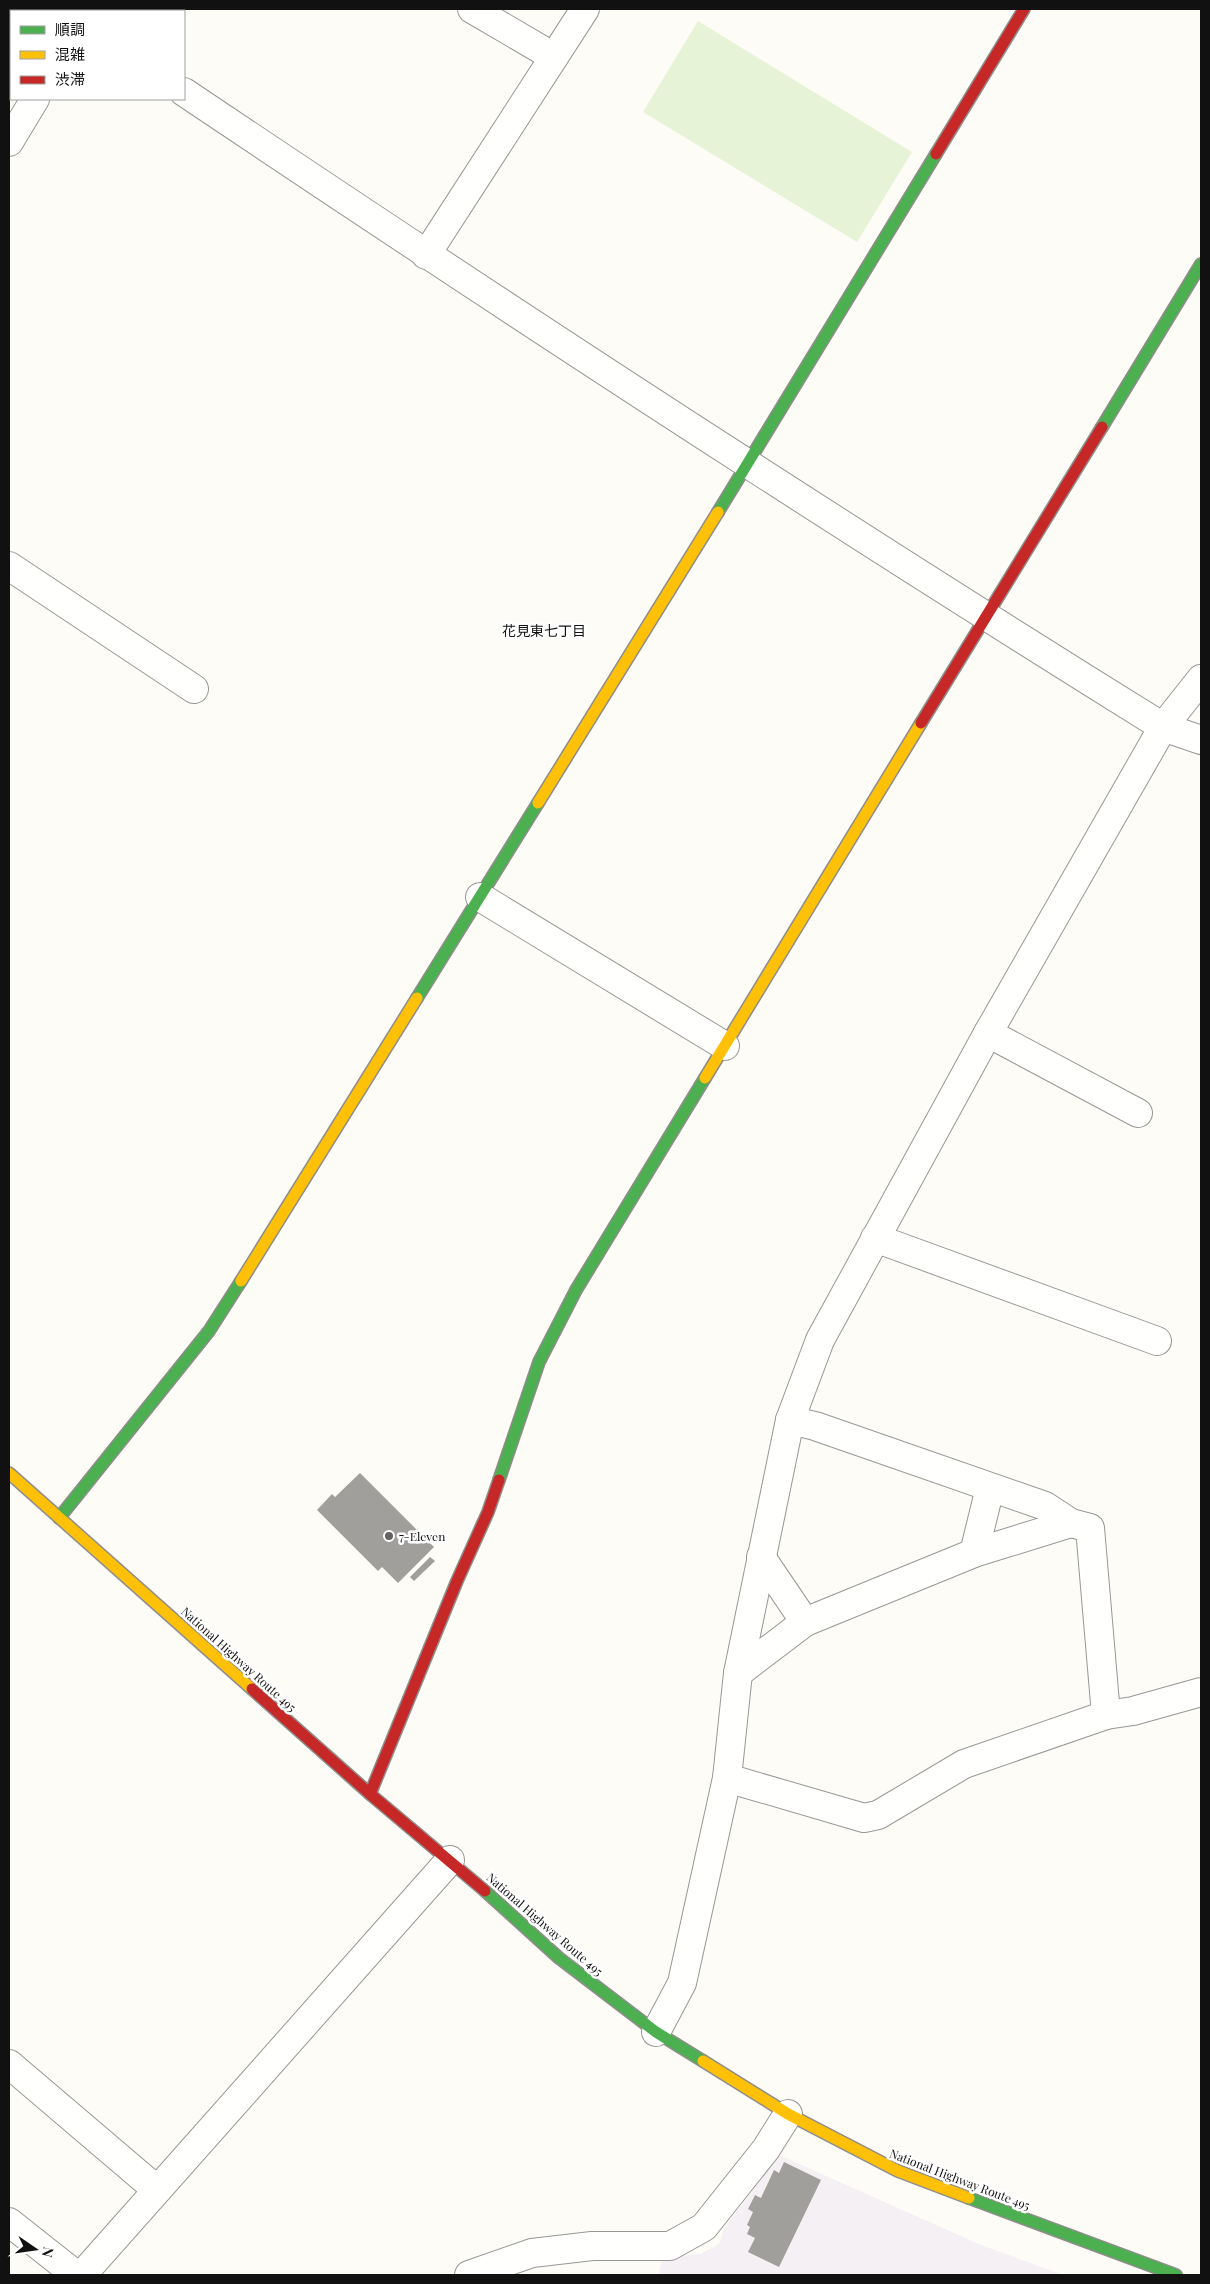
<svg xmlns="http://www.w3.org/2000/svg" width="1210" height="2284" viewBox="0 0 1210 2284" font-family="'Playfair Display','Noto Sans JP',serif">
<style>
.industrial{fill:#f5f0f3}
.green{fill:#e7f3d7}
.building{fill:#a19f9c}
.lines{fill:none;stroke-linecap:round;stroke-linejoin:round}
.street-casing{stroke:#979795;stroke-width:30}
.fast-casing{stroke:#8e8d8b;stroke-width:14}
.slow-casing{stroke:#8e8d8b;stroke-width:14}
.jam-casing{stroke:#8e8d8b;stroke-width:14}
.street{stroke:#fffffe;stroke-width:28}
.fast{stroke:#4caf50;stroke-width:11}
.slow{stroke:#ffc107;stroke-width:11}
.jam{stroke:#c62828;stroke-width:11}
.poi-dot{fill:#646362;stroke:#fff;stroke-width:2}
.labels{text-anchor:middle;dominant-baseline:central;stroke-width:5;stroke-linejoin:round;paint-order:stroke}
.poi-label{font-size:12px;fill:#111;stroke:#fff;text-anchor:start}
.street-label{font-size:12px;fill:#111;stroke:#fff}
.neighbourhood-label{font-size:14px;fill:#111;stroke:#fff}
</style>
<rect width="100%" height="100%" fill="#fdfcf7"/>
<polygon class="industrial" points="779,2155 981,2245 1064,2275 659,2275 662,2257 700,2254 719,2244 724,2229"/>
<polygon class="green" points="698,21 912,152 857,242 643,112"/>
<g class="building">
<polygon points="360,1473 434,1547 398,1583 382,1567 378,1571 317,1510 332,1494 335,1497"/>
<polygon points="430,1557 435,1561 414,1581 410,1577"/>
<polygon points="784,2162 821,2180 779,2267 748,2252 755,2238 747,2234 750,2227 747,2225 753,2212 748,2209 755,2195 761,2198 774,2170 779,2173"/>
</g>
<g class="lines">
<defs>
<g id="street">
<polyline points="58,9 62,11"/>
<polyline points="472,9 554,57"/>
<path d="M184,92C507,309 833,522 1163,727L1201,740"/>
<polyline points="9,142 35,99"/>
<polyline points="426,255 585,9"/>
<polyline points="9,566 194,689"/>
<polyline points="480,897 725,1046"/>
<polyline points="988,1033 1138,1113"/>
<polyline points="875,1238 1157,1341"/>
<polyline points="790,1420 815,1426 1045,1506 1071,1523 1090,1528 1106,1715"/>
<polyline points="974,1553 1071,1523"/>
<polyline points="761,1557 805,1622 974,1553 990,1488"/>
<polyline points="738,1673 805,1622"/>
<polyline points="727,1778 864,1818 878,1815 964,1764 1106,1715 1133,1711 1201,1692"/>
<polyline points="656,2032 682,1983 727,1778 738,1673 790,1420 820,1340 988,1033 1163,727 1201,679"/>
<polyline points="9,2064 157,2190"/>
<polyline points="9,2222 76,2275"/>
<polyline points="82,2275 450,1860"/>
<polyline points="469,2275 532,2253 592,2246 670,2246 704,2227 766,2149 788,2114"/>
</g>
<g id="fast">
<polyline points="1102,427 1201,264"/>
<polyline points="718,512 936,154"/>
<polyline points="417,998 538,803"/>
<polyline points="499,1480 539,1362 576,1290 705,1078"/>
<polyline points="59,1518 209,1331 241,1281"/>
<polyline points="485,1891 559,1958 656,2032 703,2061"/>
<polyline points="969,2198 1176,2275"/>
</g>
<g id="slow">
<polyline points="538,803 718,512"/>
<polyline points="705,1078 921,723"/>
<polyline points="241,1281 417,998"/>
<polyline points="9,1473 252,1689"/>
<polyline points="703,2061 788,2114 898,2171 969,2198"/>
</g>
<g id="jam">
<polyline points="936,154 1024,9"/>
<polyline points="921,723 1102,427"/>
<polyline points="252,1689 370,1794 485,1891"/>
<polyline points="370,1794 457,1581 488,1512 499,1480"/>
</g>
</defs>
<use href="#street" class="street-casing"/>
<use href="#fast" class="fast-casing"/>
<use href="#slow" class="slow-casing"/>
<use href="#jam" class="jam-casing"/>
<use href="#street" class="street"/>
<use href="#fast" class="fast"/>
<use href="#slow" class="slow"/>
<use href="#jam" class="jam"/>
</g>
<circle class="poi-dot" cx="389" cy="1536" r="5"/>
<g class="labels">
<g class="poi-label">
<text x="399" y="1536">7-Eleven</text>
</g>
<g class="street-label">
<text transform="translate(239 1659) rotate(42)">National Highway Route 495</text>
<text transform="translate(545 1924) rotate(41)">National Highway Route 495</text>
<text transform="translate(960 2179) rotate(21)">National Highway Route 495</text>
</g>
<g class="neighbourhood-label">
<text x="544" y="630">花見東七丁目</text>
</g>
</g>
<rect width="1210" height="2284" fill="none" stroke="#111111" stroke-width="20"/>
<rect x="10" y="10" width="175" height="90" fill="#ffffff" stroke="#a0a0a0"/>
<rect x="20" y="26" width="25" height="8" fill="#4caf50" stroke="#a0a0a0"/>
<text x="55" y="35" font-size="15" fill="#111111">順調</text>
<rect x="20" y="51" width="25" height="8" fill="#ffc107" stroke="#a0a0a0"/>
<text x="55" y="60" font-size="15" fill="#111111">混雑</text>
<rect x="20" y="76" width="25" height="8" fill="#c62828" stroke="#a0a0a0"/>
<text x="55" y="85" font-size="15" fill="#111111">渋滞</text>
<g transform="translate(35 2249) rotate(103)" stroke="#ffffff" stroke-width="4" paint-order="stroke">
<path d="M0-4L9 19L0 12L-9 19Z" fill="#111111"/>
<text y="-8" font-size="14" font-weight="bold" text-anchor="middle" fill="#111111">N</text>
</g>
</svg>
